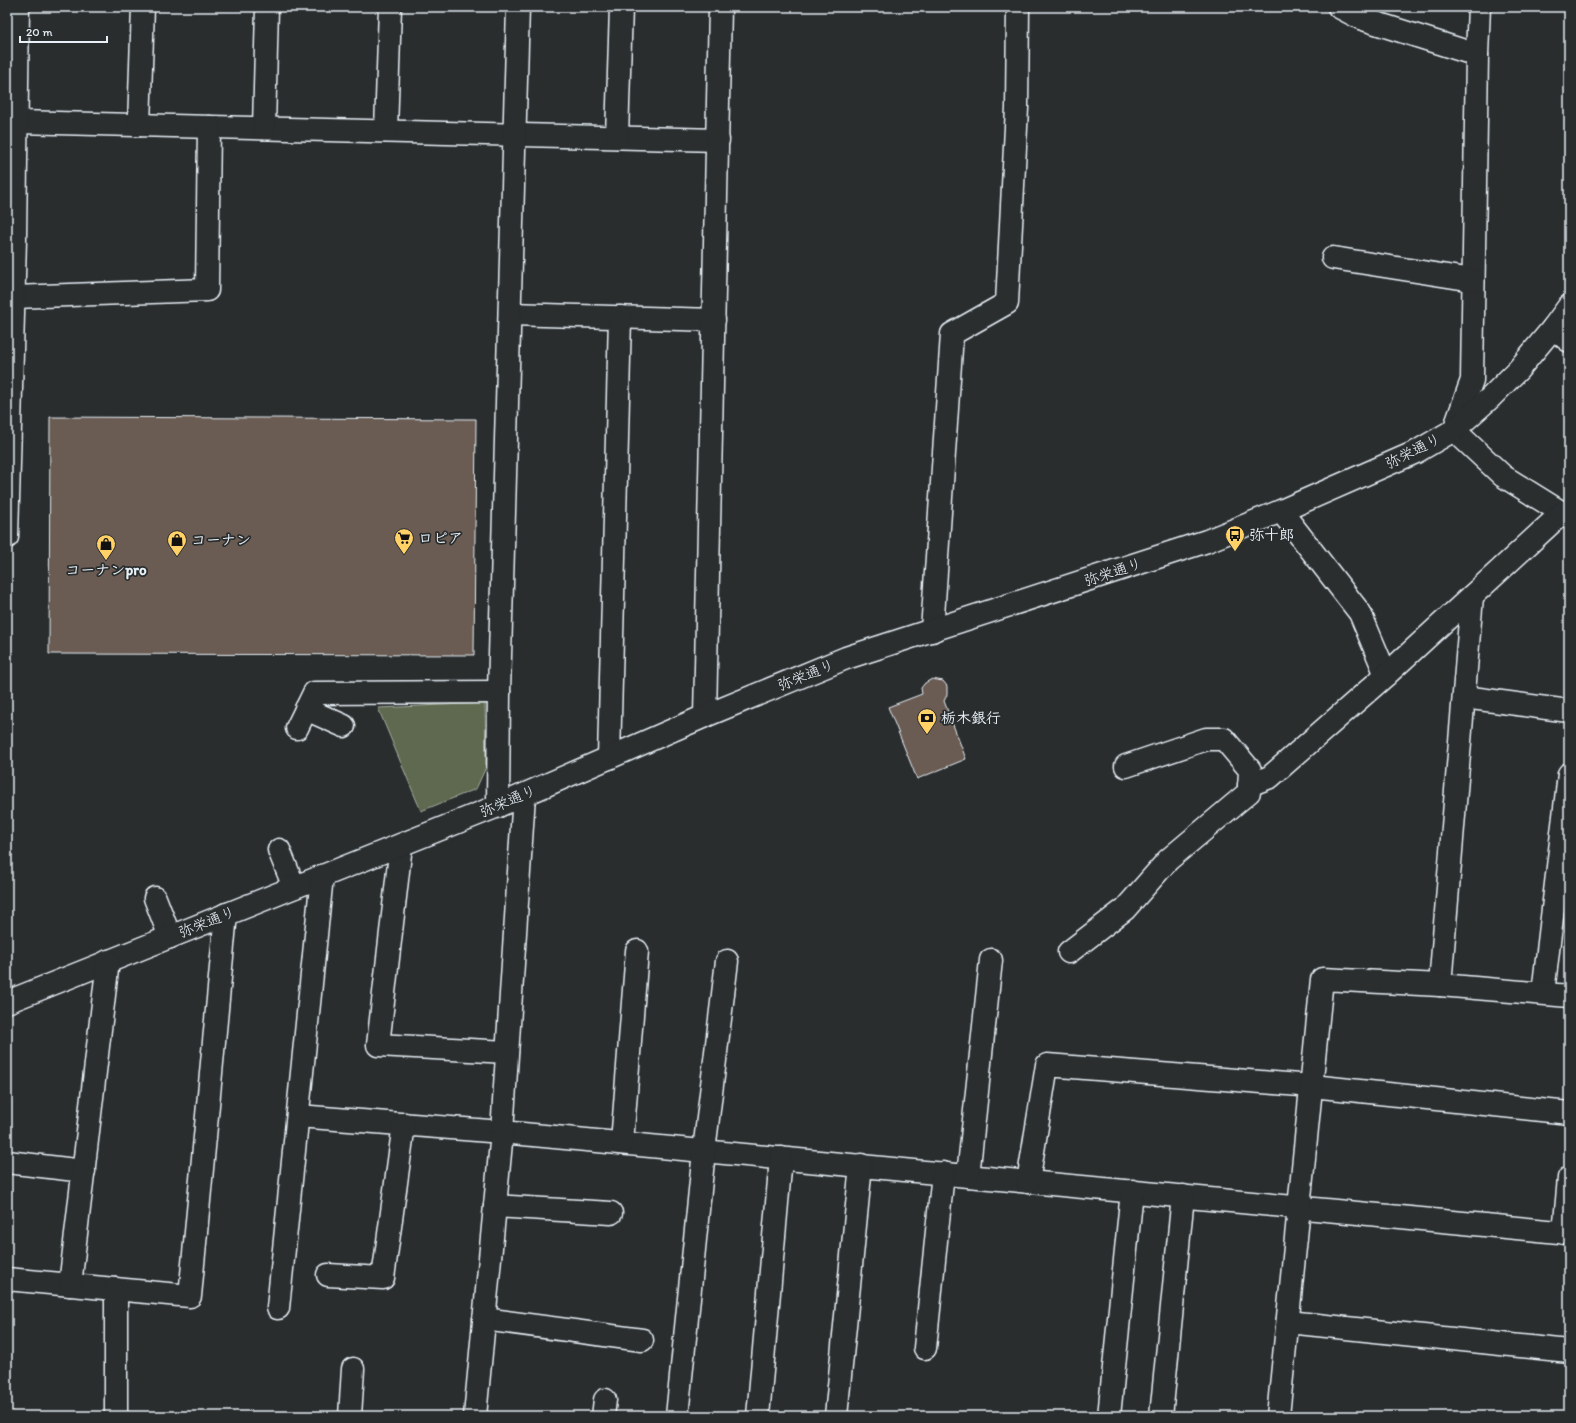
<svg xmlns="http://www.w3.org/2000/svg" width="1576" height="1423" viewBox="0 0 1576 1423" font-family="Itim,'Klee One',sans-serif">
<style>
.green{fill:#5f694f;stroke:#a4ada4}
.building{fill:#6b5c53;stroke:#e8f1f8}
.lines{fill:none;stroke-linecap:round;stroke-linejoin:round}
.minor-casing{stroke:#e8f1f8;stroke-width:25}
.minor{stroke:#2a2d2e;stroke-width:22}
.labels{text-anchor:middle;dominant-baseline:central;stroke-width:3.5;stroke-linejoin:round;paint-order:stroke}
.street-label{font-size:15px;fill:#e8f1f8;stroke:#2a2d2e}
.poi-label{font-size:15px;font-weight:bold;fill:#e8f1f8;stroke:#2a2d2e;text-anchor:start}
</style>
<rect width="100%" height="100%" fill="#2a2d2e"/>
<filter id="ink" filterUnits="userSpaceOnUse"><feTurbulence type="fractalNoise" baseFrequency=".025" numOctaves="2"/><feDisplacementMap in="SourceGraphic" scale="8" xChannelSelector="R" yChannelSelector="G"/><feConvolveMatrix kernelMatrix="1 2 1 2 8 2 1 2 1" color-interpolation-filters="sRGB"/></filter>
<g filter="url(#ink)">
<polygon class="green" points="485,703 486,767 476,789 421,811 378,708"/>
<g class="building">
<polygon points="50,417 476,419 474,655 49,654"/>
<polygon points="932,679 943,681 947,686 947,695 944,701 966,759 917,779 888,707 922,694 921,688 925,683"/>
</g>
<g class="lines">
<defs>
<g id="minor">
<polyline points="1339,7 1360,18 1477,55"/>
<polyline points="1479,7 1477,55 1472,380 1454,430 1503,476 1569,517"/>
<polyline points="18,122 718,140"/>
<polyline points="139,125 143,7"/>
<polyline points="264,128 267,7"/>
<polyline points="386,131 390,7"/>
<polyline points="617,137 621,7"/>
<polyline points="1333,258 1473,280"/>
<polyline points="14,297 207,290 209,127"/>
<polyline points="510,314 714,320"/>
<polyline points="1553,328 1569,341"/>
<polyline points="1281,511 1360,613 1386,675"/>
<polyline points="7,537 15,239 18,7"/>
<polyline points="932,631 952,334 1007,303 1017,108 1018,7"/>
<polyline points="1464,697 1569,711"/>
<polyline points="306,709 344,726"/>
<polyline points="705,716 720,7"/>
<polyline points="297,728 314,693 499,692"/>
<polyline points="609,758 620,317"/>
<polyline points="1249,785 1270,777 1386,675 1563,512"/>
<polyline points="498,806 499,692 518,7"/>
<polyline points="401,845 378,1045 507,1052"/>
<polyline points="279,850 294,887"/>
<polyline points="155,898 170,937"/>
<polyline points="1069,952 1125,909 1168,860 1249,792 1250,770 1224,739 1206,739 1126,766"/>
<polyline points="1440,985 1472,596"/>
<polyline points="1543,993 1569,774"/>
<polyline points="7,1002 498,806 705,716 846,658 1207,541 1281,511 1416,452 1454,430 1490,398 1518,370 1553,328 1569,306"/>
<polyline points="298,1116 502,1132 1569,1233"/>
<polyline points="622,1143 637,951"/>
<polyline points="7,1162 84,1171"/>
<polyline points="968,1176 991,960"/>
<polyline points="1028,1182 1047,1065 1312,1086 1569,1113"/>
<polyline points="495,1206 611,1213"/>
<polyline points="1564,1233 1569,1178"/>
<polyline points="328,1275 383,1278 404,1124"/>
<polyline points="7,1279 190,1296 226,914"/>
<polyline points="70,1285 108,961"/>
<polyline points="116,1289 116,1416"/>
<polyline points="278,1308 322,876"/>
<polyline points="484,1319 642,1340"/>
<polyline points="1288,1322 1569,1351"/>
<polyline points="925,1348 943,1173"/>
<polyline points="350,1416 353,1369"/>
<polyline points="475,1416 502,1132 524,795"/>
<polyline points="603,1416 605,1400"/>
<polyline points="677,1416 704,1151 727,961"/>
<polyline points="758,1416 781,1158"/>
<polyline points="836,1416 861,1165"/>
<polyline points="1109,1416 1132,1191"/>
<polyline points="1161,1416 1183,1196"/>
<polyline points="1278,1416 1322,979 1440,985 1569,996"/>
</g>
</defs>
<use href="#minor" class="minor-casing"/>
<use href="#minor" class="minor"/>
</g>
</g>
<defs>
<symbol id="bus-pin" viewBox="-11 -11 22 30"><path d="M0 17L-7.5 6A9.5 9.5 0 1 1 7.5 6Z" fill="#ffd166" stroke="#2a2d2e"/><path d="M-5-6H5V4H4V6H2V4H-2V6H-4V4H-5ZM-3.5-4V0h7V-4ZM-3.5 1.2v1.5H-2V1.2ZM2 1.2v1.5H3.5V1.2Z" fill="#111"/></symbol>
<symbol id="supermarket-pin" viewBox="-11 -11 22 30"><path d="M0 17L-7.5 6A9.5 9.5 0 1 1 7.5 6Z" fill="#ffd166" stroke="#2a2d2e"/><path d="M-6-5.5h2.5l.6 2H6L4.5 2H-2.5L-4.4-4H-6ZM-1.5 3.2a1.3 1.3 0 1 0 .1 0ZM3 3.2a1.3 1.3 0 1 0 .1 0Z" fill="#111"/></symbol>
<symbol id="shop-pin" viewBox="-11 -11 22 30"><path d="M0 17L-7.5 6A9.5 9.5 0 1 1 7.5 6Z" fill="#ffd166" stroke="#2a2d2e"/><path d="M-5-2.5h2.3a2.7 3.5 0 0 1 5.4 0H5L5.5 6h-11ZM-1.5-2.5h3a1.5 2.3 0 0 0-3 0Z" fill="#111"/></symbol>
<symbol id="bank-pin" viewBox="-11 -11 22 30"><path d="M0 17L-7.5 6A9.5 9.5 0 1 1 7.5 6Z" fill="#ffd166" stroke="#2a2d2e"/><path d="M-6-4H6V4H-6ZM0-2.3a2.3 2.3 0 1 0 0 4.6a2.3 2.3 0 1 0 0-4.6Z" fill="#111"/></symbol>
</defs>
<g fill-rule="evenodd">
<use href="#bus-pin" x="1224" y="524" width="22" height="30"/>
<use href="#supermarket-pin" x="393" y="527" width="22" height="30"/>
<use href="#shop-pin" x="166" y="529" width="22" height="30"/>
<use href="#shop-pin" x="95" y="533" width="22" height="30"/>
<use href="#bank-pin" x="916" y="707" width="22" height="30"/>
</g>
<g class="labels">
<g class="street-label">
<text transform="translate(1413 451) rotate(-27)">弥栄通り</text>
<text transform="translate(1113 572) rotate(-18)">弥栄通り</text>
<text transform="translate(806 675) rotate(-22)">弥栄通り</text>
<text transform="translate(508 801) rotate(-23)">弥栄通り</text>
<text transform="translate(207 922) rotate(-22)">弥栄通り</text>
</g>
<g class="poi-label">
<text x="1249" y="535">弥十郎</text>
<text x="418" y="538">ロピア</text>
<text x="191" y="540">コーナン</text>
<text x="106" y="570" text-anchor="middle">コーナンpro</text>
<text x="941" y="718">栃木銀行</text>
</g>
</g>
<rect width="1576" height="1423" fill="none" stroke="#2a2d2e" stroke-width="24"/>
<rect x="12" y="12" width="1552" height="1399" fill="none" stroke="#e8f1f8" stroke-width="1.5" filter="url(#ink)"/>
<path d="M20 36v6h87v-6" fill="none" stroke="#e8f1f8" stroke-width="2"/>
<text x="26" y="36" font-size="12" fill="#e8f1f8" stroke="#2a2d2e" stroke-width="3" paint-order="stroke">20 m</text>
</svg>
